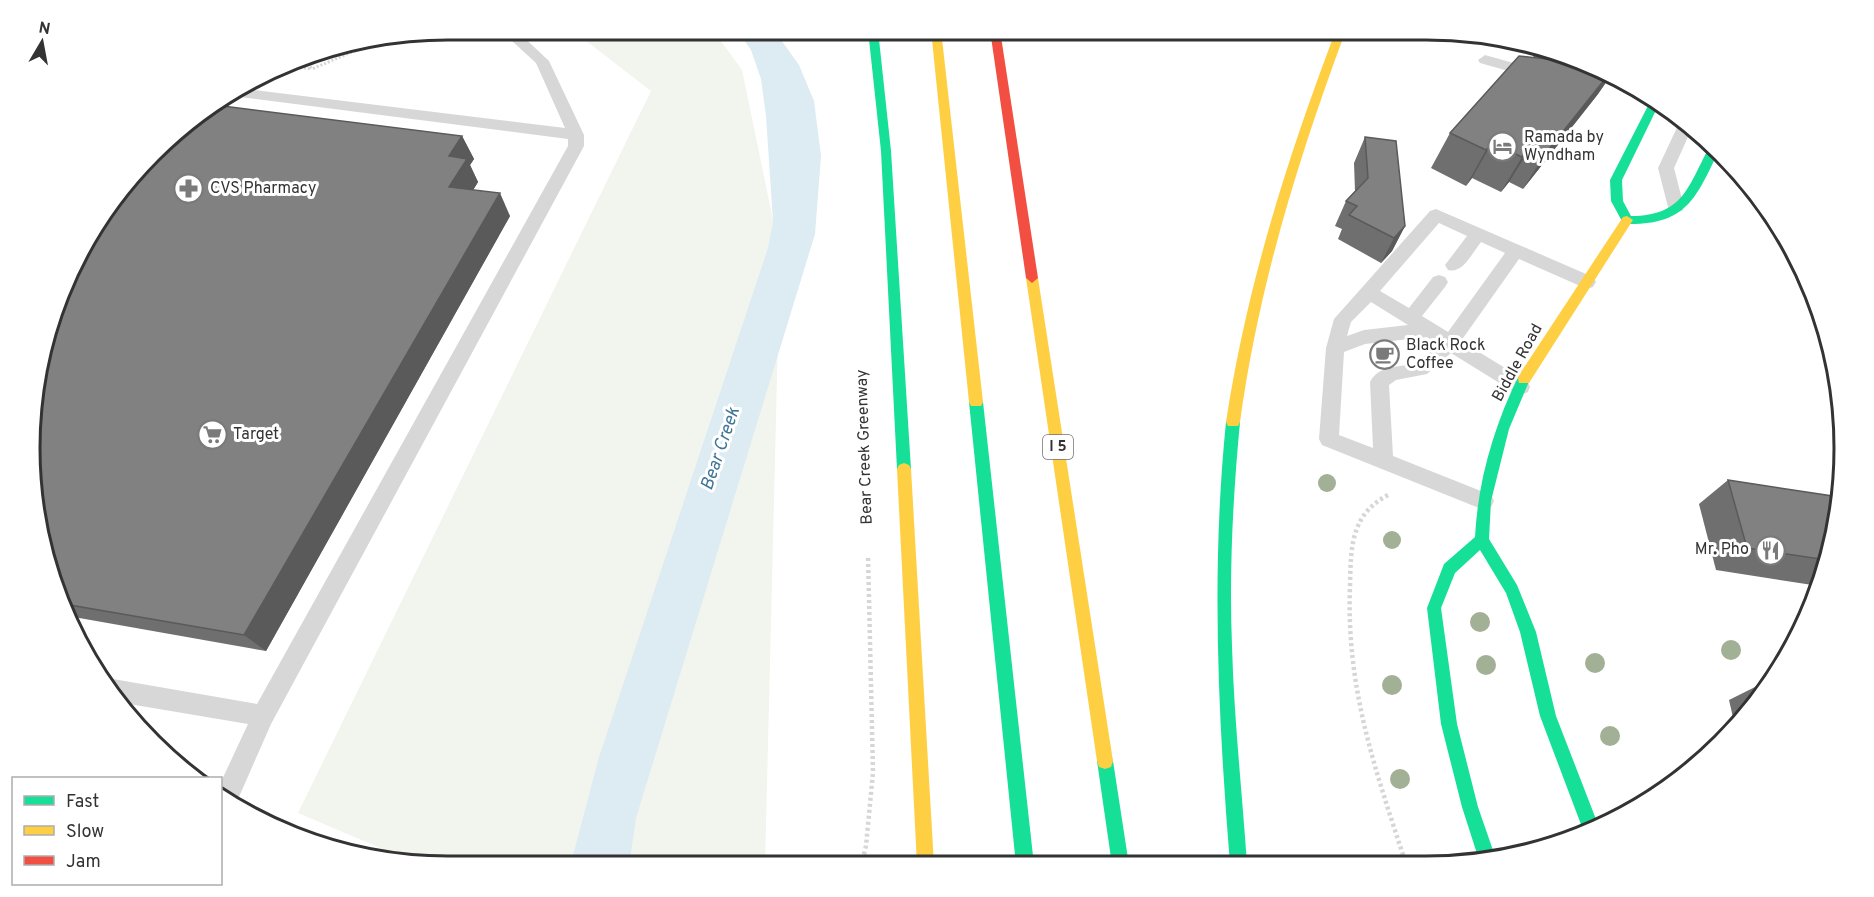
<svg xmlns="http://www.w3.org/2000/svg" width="1874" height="897" viewBox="0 0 1874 897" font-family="Overpass,sans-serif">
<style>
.green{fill:#f1f5ed}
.water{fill:#ddebf3}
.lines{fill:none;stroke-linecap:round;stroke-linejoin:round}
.path-far1{stroke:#d6d6d6;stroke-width:3;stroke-dasharray:2 2;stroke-linecap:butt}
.path{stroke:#d6d6d6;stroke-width:4.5;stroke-dasharray:3 3;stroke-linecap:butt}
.lane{fill:#d7d7d7;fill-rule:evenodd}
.fast{fill:#16e098;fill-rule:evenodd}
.slow{fill:#ffcf43;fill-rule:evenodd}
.jam{fill:#f24e42;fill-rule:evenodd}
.tree{fill:#a2b095}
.wall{fill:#6f6f6f}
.shaded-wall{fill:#5a5a5a}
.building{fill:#818181;stroke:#5a5a5a;stroke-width:1.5}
.labels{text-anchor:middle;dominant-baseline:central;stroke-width:6;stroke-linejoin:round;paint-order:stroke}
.shield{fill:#fff;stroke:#707070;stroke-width:1.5}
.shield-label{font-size:15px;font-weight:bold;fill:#333}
.poi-label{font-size:16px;fill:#333;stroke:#fff;text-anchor:start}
.street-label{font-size:16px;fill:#333;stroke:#fff}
.water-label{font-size:18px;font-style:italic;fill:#3f7597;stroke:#fff}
.rim{fill:none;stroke:#333;stroke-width:3}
</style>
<rect width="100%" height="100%" fill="#fff"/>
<polygon class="green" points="572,30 713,30 742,70 780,254 765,866 448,867 418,864 298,813 651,91"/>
<polygon class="water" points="737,30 774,30 799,65 814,101 821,156 815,234 636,818 629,866 570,867 599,757 768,248 773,221 766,116 761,79 751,50"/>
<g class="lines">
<g class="path-far1">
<polyline points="302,58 312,69 373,43"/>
<polyline points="288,66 311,69"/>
</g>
<g class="path">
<path d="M1388,495C1350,515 1351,548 1350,586C1346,688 1375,769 1406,864"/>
<polyline points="861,866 866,846 873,772 868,555"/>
</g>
<g class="lane">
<polygon points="500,30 516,30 549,61 584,135 584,146 271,724 235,806 220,799 220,784 248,724 123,703 107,681 113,679 257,704 568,146 568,139 232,96 245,89 565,128 536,63"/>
<polygon points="1485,55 1535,69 1537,72 1530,77 1480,63 1478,60"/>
<polygon points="1681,119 1692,128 1674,168 1684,207 1682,211 1670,211 1668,207 1658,168"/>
<path d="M1436,209L1593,277L1596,282L1593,287L1587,289L1519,259L1461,341L1528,382L1530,387L1528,392L1521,395L1514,392L1451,353L1427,374L1396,380L1389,385L1393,456L1491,495L1494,501L1491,507L1484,510L1322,445L1319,439L1326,348L1334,319L1430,211ZM1439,223L1467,236L1445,265L1448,270C1463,274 1472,253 1481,242L1505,253L1448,332L1422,316L1445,287L1448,282L1445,277L1439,275L1433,277L1409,308L1380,291ZM1371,302L1408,325L1364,330L1347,336L1351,322ZM1427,337L1437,344C1431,350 1423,360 1414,363C1398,368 1379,365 1370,382L1373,448L1339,435L1344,352L1365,344Z"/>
</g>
<g class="fast">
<polygon points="868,30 878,30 891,151 911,469 909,473 904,475 899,473 897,469 881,151"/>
<path d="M1652,98L1660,102L1622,180L1623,201L1631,216C1685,216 1688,185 1711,144L1719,150C1696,199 1686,225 1627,224L1623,223L1611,201L1610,180Z"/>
<path d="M1524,374L1530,379L1509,429L1491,501L1489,539L1517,585L1536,632L1556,716L1599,827L1585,835L1540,716L1520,632L1506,593L1480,550L1455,573L1441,608L1457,724L1478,807L1496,859L1480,863L1462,807L1441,724L1427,608L1444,564L1475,537C1478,480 1494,426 1519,375Z"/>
<polygon points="976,397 981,398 983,402 1034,865 1016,865 969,402 971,398"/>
<path d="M1233,417L1238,418L1240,422C1233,496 1229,571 1232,646C1234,719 1242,791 1247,864H1230C1218,716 1211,570 1226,422L1228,418Z"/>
<polygon points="1105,753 1111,755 1113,761 1129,865 1112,865 1097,761 1099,755"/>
</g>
<g class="slow">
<polygon points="931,30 941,30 983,402 981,406 971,406 969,402"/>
<path d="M1336,30H1346C1298,159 1259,285 1240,422L1238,426H1228L1226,422C1247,285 1287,159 1336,30Z"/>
<polygon points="1627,216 1633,220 1631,223 1529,383 1519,383 1518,379 1519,375 1623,217"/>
<polygon points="1032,273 1038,278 1113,761 1111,767 1105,769 1099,767 1097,761 1026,278"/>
<polygon points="904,463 909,465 911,469 934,865 917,865 897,469 899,465"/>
</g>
<polygon class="jam" points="990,30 1000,30 1038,278 1032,283 1026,278"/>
</g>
<g class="tree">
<circle cx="1327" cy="483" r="9"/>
<circle cx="1392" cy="540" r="9"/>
<circle cx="1480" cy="622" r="10"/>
<circle cx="1731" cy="650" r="10"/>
<circle cx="1595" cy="663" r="10"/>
<circle cx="1486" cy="665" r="10"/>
<circle cx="1392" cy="685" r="10"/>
<circle cx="1610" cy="736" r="10"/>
<circle cx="1400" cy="779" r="10"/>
</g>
<g class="wall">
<polygon points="358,45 323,60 316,52"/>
<polygon points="1539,48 1586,62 1611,75 1598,94 1523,189 1509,182 1501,192 1472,178 1466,186 1431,168 1450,133 1533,57"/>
<polygon points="462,136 474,159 470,165 478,182 473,190 510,216 266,651 68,616 34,503"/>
<polygon points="1365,137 1405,226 1392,251 1381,263 1338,239 1342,229 1335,226 1346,201 1355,191 1354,163"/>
<polygon points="1816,301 1827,336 1815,303"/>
<polygon points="1728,480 1836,530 1819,586 1716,570 1699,504"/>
<polygon points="1763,683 1769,684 1758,703 1735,726 1729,700"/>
</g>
<g class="shaded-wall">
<polygon points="358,45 323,60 318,52"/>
<polygon points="1609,74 1611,75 1598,94 1523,189 1545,154"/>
<polygon points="462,136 474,159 470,165 478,182 461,210 449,187 449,156"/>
<polygon points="1492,143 1472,178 1466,186 1486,150"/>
<polygon points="1531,147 1509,182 1501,192 1522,157"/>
<polygon points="500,193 510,216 266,651 244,635"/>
<polygon points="1405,226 1392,251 1381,263 1394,238"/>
</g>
<g class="building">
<polygon points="1554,52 1586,62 1609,74 1545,154 1531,147 1522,157 1492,143 1486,150 1450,133 1519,56 1555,60"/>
<polygon points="215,105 462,136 449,156 467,159 449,187 500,193 244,635 64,604 34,503 38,367 62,288 100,216 193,117"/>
<polygon points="1365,137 1396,141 1405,226 1394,238 1349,215 1357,206 1346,201 1368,178"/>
<polygon points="1728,480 1839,497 1836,530 1827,560 1747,548"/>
<polygon points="1763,683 1769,684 1765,691"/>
</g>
<defs>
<symbol id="hotel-ring" viewBox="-11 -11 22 22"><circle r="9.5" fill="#fff" stroke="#7a7a7a" stroke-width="1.5"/><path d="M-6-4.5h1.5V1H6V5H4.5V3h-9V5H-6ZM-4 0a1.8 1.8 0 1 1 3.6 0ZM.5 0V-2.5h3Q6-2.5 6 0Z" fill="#7a7a7a"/></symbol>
<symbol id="pharmacy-ring" viewBox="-11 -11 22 22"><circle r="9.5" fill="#fff" stroke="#7a7a7a" stroke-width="1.5"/><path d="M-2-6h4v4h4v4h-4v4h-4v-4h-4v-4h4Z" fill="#7a7a7a"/></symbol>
<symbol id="cafe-ring" viewBox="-11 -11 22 22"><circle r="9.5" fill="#fff" stroke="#7a7a7a" stroke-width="1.5"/><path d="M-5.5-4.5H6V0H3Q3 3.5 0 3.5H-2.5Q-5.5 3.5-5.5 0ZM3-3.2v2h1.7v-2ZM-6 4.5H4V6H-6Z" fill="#7a7a7a"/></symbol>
<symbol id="supermarket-ring" viewBox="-11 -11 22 22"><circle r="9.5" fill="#fff" stroke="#7a7a7a" stroke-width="1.5"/><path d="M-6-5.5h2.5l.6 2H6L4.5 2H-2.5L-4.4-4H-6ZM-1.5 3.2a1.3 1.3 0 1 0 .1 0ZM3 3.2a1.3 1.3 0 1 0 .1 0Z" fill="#7a7a7a"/></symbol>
<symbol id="restaurant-ring" viewBox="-11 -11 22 22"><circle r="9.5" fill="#fff" stroke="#7a7a7a" stroke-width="1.5"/><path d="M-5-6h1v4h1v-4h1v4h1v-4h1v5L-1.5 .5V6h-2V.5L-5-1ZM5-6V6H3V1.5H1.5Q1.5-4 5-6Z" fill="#7a7a7a"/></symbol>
</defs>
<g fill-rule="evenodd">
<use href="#hotel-ring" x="1486" y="130" width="33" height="33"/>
<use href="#pharmacy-ring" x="172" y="172" width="33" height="33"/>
<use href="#cafe-ring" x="1368" y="338" width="33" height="33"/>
<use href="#supermarket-ring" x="196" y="418" width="33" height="33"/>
<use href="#restaurant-ring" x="1754" y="534" width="33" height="33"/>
</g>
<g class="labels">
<rect class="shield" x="1043" y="435" width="30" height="24" rx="4.5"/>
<g class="shield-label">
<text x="1058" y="447">I 5</text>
</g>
<g class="poi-label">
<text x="1524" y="138">Ramada by<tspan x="1524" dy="18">Wyndham</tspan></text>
<text x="210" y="189">CVS Pharmacy</text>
<text x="1406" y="346">Black Rock<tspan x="1406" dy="18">Coffee</tspan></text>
<text x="233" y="435">Target</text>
<text x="1749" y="550" text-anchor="end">Mr. Pho</text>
</g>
<g class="street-label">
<text transform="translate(1518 363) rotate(-61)">Biddle Road</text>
<text transform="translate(865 447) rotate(-92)">Bear Creek Greenway</text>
</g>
<g class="water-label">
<text transform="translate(721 449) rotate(-71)">Bear Creek</text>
</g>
</g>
<path d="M0 0H1874V897H0ZM448 40H1426A408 408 0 0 1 1834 448V448A408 408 0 0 1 1426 856H448A408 408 0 0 1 40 448V448A408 408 0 0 1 448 40Z" fill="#fff" fill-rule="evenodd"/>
<path class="rim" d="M448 40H1426A408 408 0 0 1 1834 448V448A408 408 0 0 1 1426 856H448A408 408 0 0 1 40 448V448A408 408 0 0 1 448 40Z"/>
<rect x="12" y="777" width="210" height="108" fill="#ffffff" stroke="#adadad" stroke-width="1.5"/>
<rect x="24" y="796" width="30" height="9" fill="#16e098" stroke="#adadad" stroke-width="1.5"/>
<text x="66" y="807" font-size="18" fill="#333333">Fast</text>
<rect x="24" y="826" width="30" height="9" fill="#ffcf43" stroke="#adadad" stroke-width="1.5"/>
<text x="66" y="837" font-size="18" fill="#333333">Slow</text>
<rect x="24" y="856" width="30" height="9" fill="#f24e42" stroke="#adadad" stroke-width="1.5"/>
<text x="66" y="867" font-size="18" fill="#333333">Jam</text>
<g transform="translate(42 42) rotate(10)" stroke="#ffffff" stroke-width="4.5" paint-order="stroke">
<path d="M0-4.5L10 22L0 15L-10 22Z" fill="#333333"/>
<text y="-9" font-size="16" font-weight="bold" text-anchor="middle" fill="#333333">N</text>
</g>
</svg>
